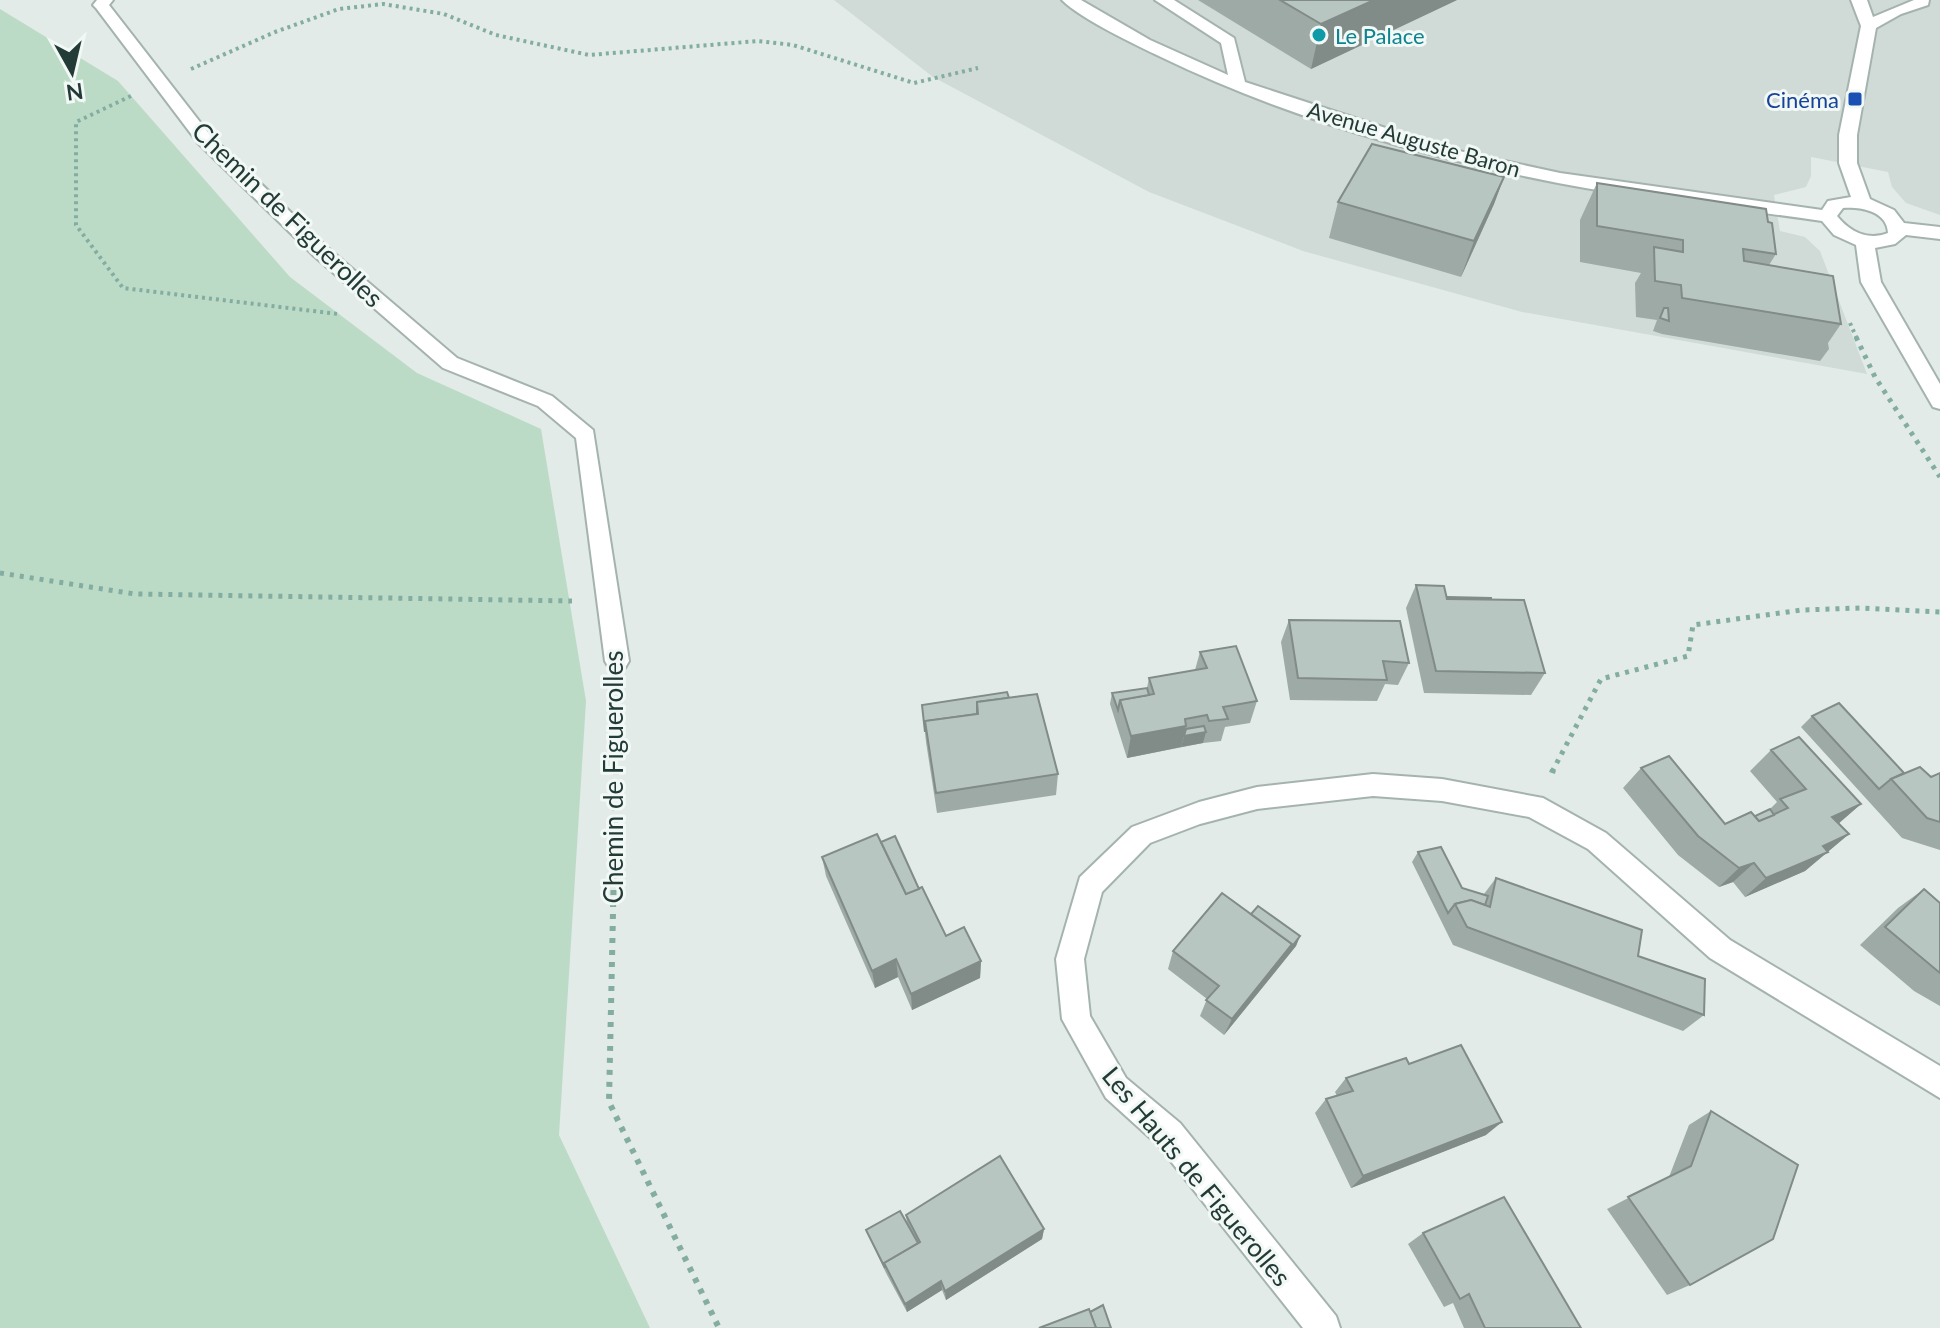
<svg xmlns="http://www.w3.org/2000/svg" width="1940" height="1328" viewBox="0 0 1940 1328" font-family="Lato,sans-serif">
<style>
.built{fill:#d0dbd7}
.green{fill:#bcdbc6}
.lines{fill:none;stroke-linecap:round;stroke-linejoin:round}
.minor-casing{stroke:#a5b3af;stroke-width:4}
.path-far2{stroke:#84ada2;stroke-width:4;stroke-dasharray:3 4;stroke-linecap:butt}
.path-far1{stroke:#84ada2;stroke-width:5;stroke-dasharray:4 6;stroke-linecap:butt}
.path{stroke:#84ada2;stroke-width:6;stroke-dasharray:5 7;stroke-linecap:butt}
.minor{fill:#fff;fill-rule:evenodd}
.wall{fill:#9eaaa6}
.shaded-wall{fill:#818b87}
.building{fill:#b8c6c1;stroke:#818b87;stroke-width:2}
.culture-dot{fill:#0f9aa8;stroke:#f2f8f6;stroke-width:3}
.transit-dot{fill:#1a4fb4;stroke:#f2f8f6;stroke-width:3}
.labels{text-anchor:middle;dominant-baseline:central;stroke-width:6;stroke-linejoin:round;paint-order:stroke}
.far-culture-label{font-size:22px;fill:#0d838f;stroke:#f2f8f6;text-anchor:start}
.far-transit-label{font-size:22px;fill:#164399;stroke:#f2f8f6;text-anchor:end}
.far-street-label{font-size:22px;fill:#233b36;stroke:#f2f8f6}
.street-label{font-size:26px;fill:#233b36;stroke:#f2f8f6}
</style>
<rect width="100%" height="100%" fill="#e2ebe8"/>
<polygon class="built" points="834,0 1940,0 1940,215 1906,203 1892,187 1888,172 1811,157 1811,176 1806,187 1774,195 1780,231 1805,237 1820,251 1867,374 1522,312 1303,251 1149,192 933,77"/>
<polygon class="green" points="0,9 118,81 290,277 417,373 541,429 586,701 559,1135 650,1328 0,1328"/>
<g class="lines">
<defs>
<g id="minor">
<polygon points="97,0 113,0 109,5 210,135 328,248 457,358 552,396 593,430 629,661 625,668 617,671 609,668 605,661 576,438 538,406 443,368 314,256 198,143 96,8 93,5"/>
<path d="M1062,0H1081L1150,40L1228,75L1221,43L1155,0H1174L1234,38L1245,82L1450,149L1560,173L1822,210L1828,201L1851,197L1839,163V135L1861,26L1851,0H1867L1873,17L1914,0H1929L1928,5L1901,14L1876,28L1857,135V163L1870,199L1894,210L1904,223L1940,227V239L1906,235L1895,244L1875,248L1881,282L1940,384V409L1933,407L1861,282L1856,245L1834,235L1822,221C1734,208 1645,200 1558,183C1424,157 1285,117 1161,57C1136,45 1081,19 1062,0ZM1843,208C1861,207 1887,211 1888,233C1868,241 1850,232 1837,216Z"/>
<polygon points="1373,774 1442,779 1543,798 1606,833 1730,940 1940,1066 1940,1098 1710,958 1588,849 1529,817 1442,801 1373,796 1257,809 1200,824 1150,843 1102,892 1084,959 1090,1016 1126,1078 1180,1123 1336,1316 1340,1328 1303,1328 1158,1145 1106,1098 1062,1019 1056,959 1080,877 1132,827 1199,802 1257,787"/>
</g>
</defs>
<use href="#minor" class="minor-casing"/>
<g class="path-far2">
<polyline points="191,69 275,32 339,9 383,4 444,14 496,35 589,55 758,41 793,45 914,83 978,68"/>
<polyline points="131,96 76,122 76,225 123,288 338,314"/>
<polyline points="1850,323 1857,339"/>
</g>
<g class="path-far1">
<polyline points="1856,337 1875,377 1940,477"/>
<polyline points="0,573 135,594 572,601"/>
<polyline points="615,772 617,695"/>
<polyline points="1552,772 1601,679 1688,656 1693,625 1802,610 1860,608 1940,612"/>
</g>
<g class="path">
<polyline points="616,770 609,1102 719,1328"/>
<polyline points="1552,773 1553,770"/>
</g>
<use href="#minor" class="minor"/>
</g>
<g class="wall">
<polygon points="1198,0 1457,0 1311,69"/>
<polygon points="1504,177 1494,204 1461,277 1329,238 1338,202"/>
<polygon points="1597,183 1768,222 1776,254 1769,265 1841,324 1828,343 1829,349 1820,361 1662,334 1653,331 1657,320 1636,317 1635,283 1641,273 1580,262 1580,220"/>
<polygon points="1416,585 1447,597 1545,673 1531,695 1424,693 1406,608"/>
<polygon points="1289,620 1409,663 1398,685 1385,684 1377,701 1290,700 1281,642"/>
<polygon points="1200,652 1257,701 1250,723 1225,727 1221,741 1203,743 1127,758 1110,704 1112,693 1147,688 1149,678 1195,670"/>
<polygon points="1009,698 1058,774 1056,795 937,813 926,742 922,705"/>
<polygon points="1812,716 1904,773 1931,777 1940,773 1940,850 1902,838 1801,727"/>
<polygon points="1771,750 1861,804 1839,823 1849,834 1805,871 1745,897 1733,882 1719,887 1678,855 1623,788 1641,768 1725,824 1755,816 1770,809 1777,802 1750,771"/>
<polygon points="881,842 919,889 946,936 981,961 980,978 912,1010 898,977 875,988 826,876 822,857"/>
<polygon points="1418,852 1462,888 1484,894 1496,878 1638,956 1704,1015 1683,1031 1453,945 1412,862"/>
<polygon points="1924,889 1940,903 1940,1006 1914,991 1860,945 1898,908"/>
<polygon points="1251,914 1300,936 1296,946 1224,1035 1200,1016 1207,999 1168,969 1173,951"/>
<polygon points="1409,1064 1486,1135 1351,1188 1315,1113 1326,1099 1337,1096 1335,1092 1346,1078"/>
<polygon points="1711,1111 1690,1285 1667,1295 1607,1209 1669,1177 1689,1125"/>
<polygon points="906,1215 1044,1229 1042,1239 946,1300 942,1290 907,1312 886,1273 866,1230 907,1224"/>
<polygon points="1423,1233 1581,1328 1464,1328 1453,1303 1444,1307 1408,1244"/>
</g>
<g class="shaded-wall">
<polygon points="1374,0 1457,0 1311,69 1321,24"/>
<polygon points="1504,177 1494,204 1461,277 1474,241"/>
<polygon points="1186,726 1181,747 1127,758 1131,736"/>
<polygon points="1206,732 1203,743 1181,747 1184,736"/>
<polygon points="1861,804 1838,824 1832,817"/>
<polygon points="1849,834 1805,871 1745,897 1766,878 1823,846"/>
<polygon points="1754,863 1733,882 1719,887 1739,868"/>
<polygon points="1300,936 1296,946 1224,1035 1232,1019 1292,944"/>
<polygon points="896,959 898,977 875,988 872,971"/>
<polygon points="981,961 980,978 912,1010 911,994"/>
<polygon points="1502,1122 1486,1135 1351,1188 1363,1176"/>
<polygon points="1044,1229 1042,1239 946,1300 945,1291"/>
<polygon points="941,1281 942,1290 907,1312 905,1304"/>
</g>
<g class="building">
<polygon points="1280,0 1374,0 1321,24"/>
<polygon points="1372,144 1504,177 1474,241 1338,202"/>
<polygon points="1597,183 1766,209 1768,222 1772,223 1776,254 1743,249 1744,261 1833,276 1841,324 1682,298 1681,285 1655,281 1654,247 1683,252 1683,240 1597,226"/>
<polygon points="1664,308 1668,308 1669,321 1660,318"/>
<polygon points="1416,585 1444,586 1447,599 1524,600 1545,673 1436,671"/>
<polygon points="1447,597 1491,598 1491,599 1447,599"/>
<polygon points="1289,620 1400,621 1409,663 1383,661 1387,680 1298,678"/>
<polygon points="1236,646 1257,701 1223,707 1228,719 1209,721 1207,715 1185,719 1186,726 1131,736 1120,700 1154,694 1149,678 1207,668 1200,652"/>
<polygon points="1147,688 1149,695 1120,700 1118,710 1112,693"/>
<polygon points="1007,692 1009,698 977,702 977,714 925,721 925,732 922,705"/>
<polygon points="1037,694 1058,774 936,793 925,721 978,714 977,702"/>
<polygon points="1839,703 1904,773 1891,779 1879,789 1812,716"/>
<polygon points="1204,726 1206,732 1184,736 1186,729"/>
<polygon points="1799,737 1861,804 1832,817 1849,834 1823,846 1828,852 1766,878 1754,863 1739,868 1698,836 1641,768 1669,756 1725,824 1751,812 1759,821 1788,808 1780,799 1806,789 1771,750"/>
<polygon points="1920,767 1931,777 1940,773 1940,822 1927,818 1891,779"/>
<polygon points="1770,809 1774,815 1759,821 1755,816"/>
<polygon points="877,834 906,894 922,887 946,936 964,927 981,961 911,994 896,959 872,971 822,857"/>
<polygon points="895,836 919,889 906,894 881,842"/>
<polygon points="1441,847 1462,888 1488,896 1485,905 1471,900 1455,904 1448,913 1418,852"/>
<polygon points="1496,878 1642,930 1638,956 1705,979 1704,1015 1467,927 1455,904 1471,900 1490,907"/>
<polygon points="1924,889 1940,903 1940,973 1885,927"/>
<polygon points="1222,893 1292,944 1232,1019 1206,1000 1219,986 1173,951"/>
<polygon points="1258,906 1300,936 1287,953 1292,944 1251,914"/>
<polygon points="1461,1045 1502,1122 1363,1176 1326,1099 1353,1091 1346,1078 1406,1058 1409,1064"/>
<polygon points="1711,1111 1798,1165 1773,1239 1690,1285 1628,1197 1691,1166"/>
<polygon points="1000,1156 1044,1229 945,1291 941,1281 905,1304 884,1263 920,1242 906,1215"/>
<polygon points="1504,1197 1581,1328 1485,1328 1469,1294 1460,1299 1423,1233"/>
<polygon points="900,1211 918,1243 884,1263 885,1268 866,1230"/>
<polygon points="1103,1305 1111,1328 1096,1328 1090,1312"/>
<polygon points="1089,1309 1096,1328 1039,1328"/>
</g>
<circle class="culture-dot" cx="1319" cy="35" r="8"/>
<rect class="transit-dot" x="1847" y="91" width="16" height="16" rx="4"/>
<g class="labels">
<g class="far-culture-label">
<text x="1335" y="35">Le Palace</text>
</g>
<g class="far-transit-label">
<text x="1839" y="99">Cinéma</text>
</g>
<g class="far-street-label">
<text transform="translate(1414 139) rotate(16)">Avenue Auguste Baron</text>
</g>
<g class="street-label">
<text transform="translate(288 214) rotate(44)">Chemin de Figuerolles</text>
<text transform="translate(613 777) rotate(-90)">Chemin de Figuerolles</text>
<text transform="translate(1197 1176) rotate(50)">Les Hauts de Figuerolles</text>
</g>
</g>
<g transform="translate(72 72) rotate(172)" stroke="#f2f8f6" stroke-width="6" paint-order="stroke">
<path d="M0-6L14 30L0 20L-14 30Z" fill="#233b36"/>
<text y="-12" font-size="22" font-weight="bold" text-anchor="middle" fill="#233b36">N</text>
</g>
</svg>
